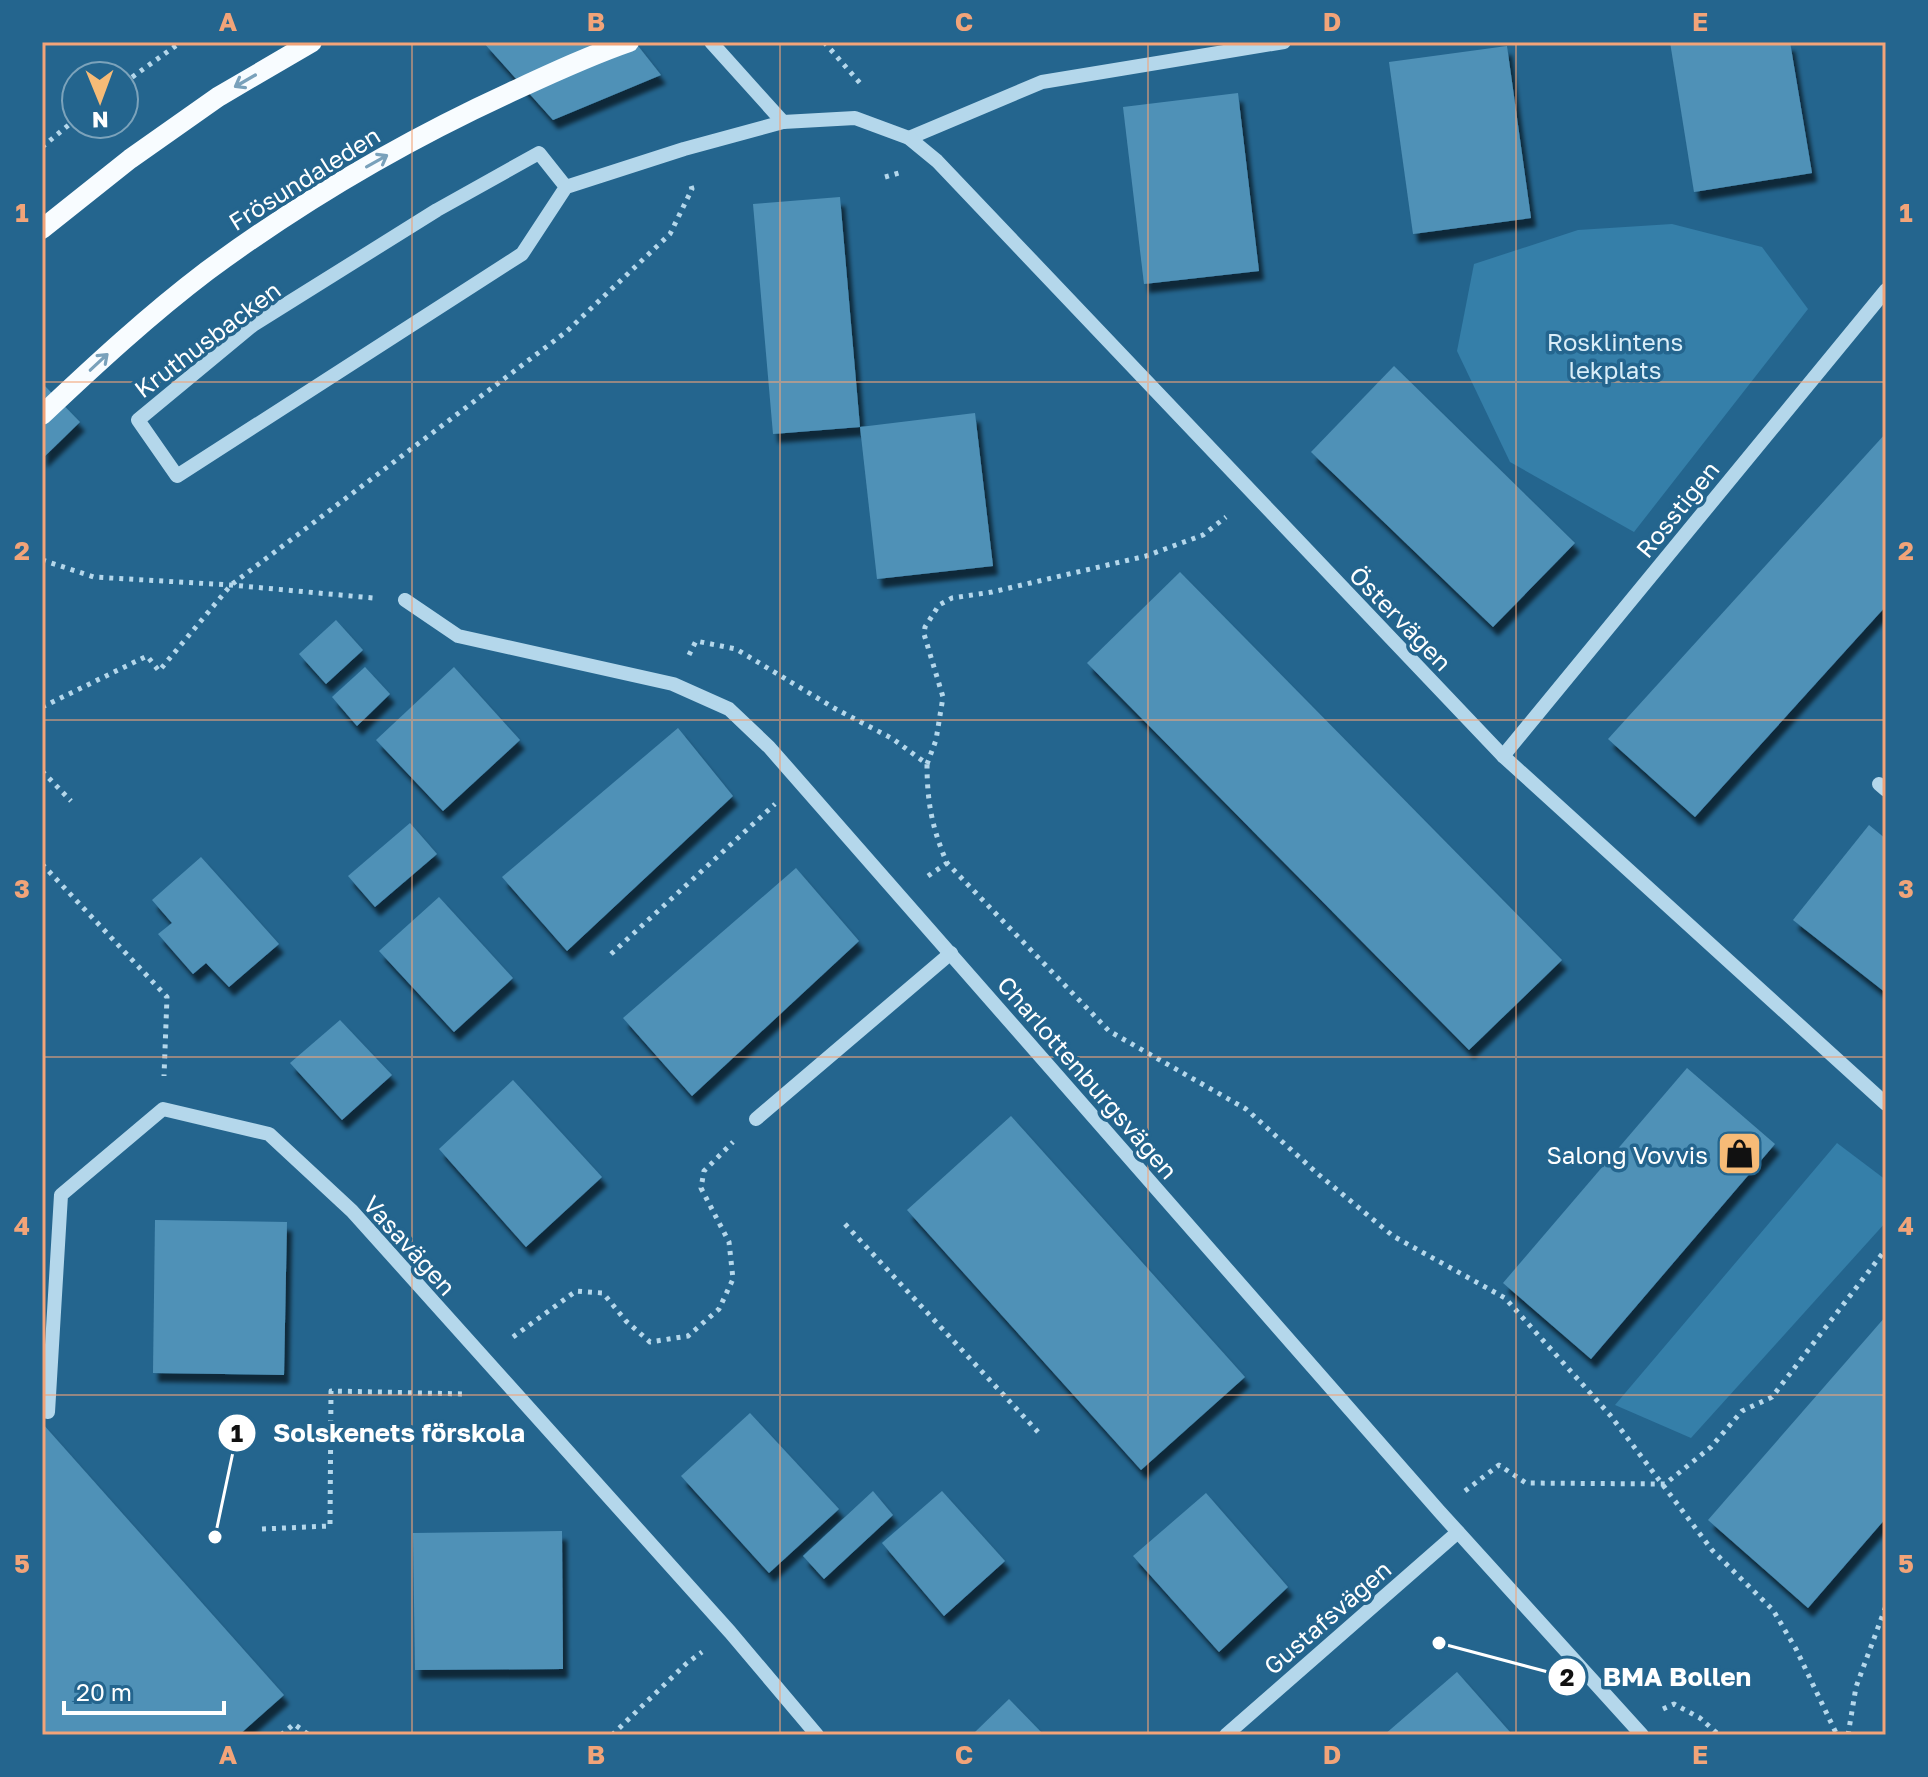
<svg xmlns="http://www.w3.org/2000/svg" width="1928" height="1777" viewBox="0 0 1928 1777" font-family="'Golos Text',sans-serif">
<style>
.green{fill:#357fa9}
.building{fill:#5091b7;filter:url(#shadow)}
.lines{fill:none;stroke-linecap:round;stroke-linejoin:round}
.path{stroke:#b4d7eb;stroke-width:5;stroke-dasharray:4 6;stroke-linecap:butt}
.minor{stroke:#b4d7eb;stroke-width:14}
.major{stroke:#f8fcff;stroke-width:20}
.oneway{stroke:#79a1bb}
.grid{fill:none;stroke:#f2a479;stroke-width:2;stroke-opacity:0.55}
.labels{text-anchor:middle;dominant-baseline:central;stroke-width:7;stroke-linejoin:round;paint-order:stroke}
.street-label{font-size:24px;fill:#fff;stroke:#24658e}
.park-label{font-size:24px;fill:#d9edf8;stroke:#24658e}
.poi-label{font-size:24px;fill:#fff;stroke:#24658e;text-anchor:end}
.leader{fill:none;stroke:#fff;stroke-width:3}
.callout-dot{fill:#fff;stroke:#24658e;stroke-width:3}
.mark-label{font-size:24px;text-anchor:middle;font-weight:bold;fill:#111}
.callout-label{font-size:26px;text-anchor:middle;font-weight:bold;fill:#fff;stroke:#24658e;stroke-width:7;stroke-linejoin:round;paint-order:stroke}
.neatline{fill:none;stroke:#f2a479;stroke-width:3}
.grid-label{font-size:26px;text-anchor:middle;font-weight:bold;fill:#f2a479}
</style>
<defs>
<filter id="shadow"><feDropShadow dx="5" dy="9" stdDeviation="2" flood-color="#0009"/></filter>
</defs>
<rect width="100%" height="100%" fill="#24658e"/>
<g class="green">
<polygon points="1672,224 1762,247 1808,309 1634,532 1510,462 1457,351 1474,264 1578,230"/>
<polygon points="1837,1143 1886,1180 1886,1222 1691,1438 1615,1405"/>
</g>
<g class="building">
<polygon points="483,42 635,42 661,75 553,120"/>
<polygon points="1670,42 1790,42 1812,173 1694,192"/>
<polygon points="1507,46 1531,218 1413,234 1389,62"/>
<polygon points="1238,93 1259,271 1144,284 1123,107"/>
<polygon points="840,197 860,427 773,434 753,204"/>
<polygon points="1394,366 1575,543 1493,627 1311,452"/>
<polygon points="42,383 80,422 42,459"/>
<polygon points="975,413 993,566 877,579 860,427"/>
<polygon points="1886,433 1886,606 1695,817 1608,739"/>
<polygon points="1180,572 1562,960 1469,1050 1087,663"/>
<polygon points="336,620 363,650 326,684 299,654"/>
<polygon points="365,667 390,694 357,726 332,697"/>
<polygon points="454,667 520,740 443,811 376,740"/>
<polygon points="678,728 733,796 567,951 502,877"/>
<polygon points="410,823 437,854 375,907 348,876"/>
<polygon points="1869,825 1886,839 1886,993 1793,920"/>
<polygon points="201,857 279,944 229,987 206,963 193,974 158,934 172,923 152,900"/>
<polygon points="796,868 859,941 692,1096 623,1018"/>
<polygon points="439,897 513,978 454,1032 379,951"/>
<polygon points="340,1020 392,1075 342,1120 290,1063"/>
<polygon points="1687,1068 1775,1144 1591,1359 1503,1283"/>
<polygon points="513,1080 602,1177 526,1247 439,1149"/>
<polygon points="1011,1116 1245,1377 1141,1470 907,1210"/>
<polygon points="155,1220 287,1222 284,1375 153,1373"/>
<polygon points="1886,1316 1886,1518 1808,1608 1708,1520"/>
<polygon points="750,1413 839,1509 769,1573 681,1476"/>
<polygon points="42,1423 284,1695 239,1735 42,1735"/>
<polygon points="873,1491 893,1515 824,1579 803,1556"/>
<polygon points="942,1491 1005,1561 944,1616 882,1543"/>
<polygon points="1206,1493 1288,1587 1219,1652 1133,1556"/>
<polygon points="562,1531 563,1669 415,1670 413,1533"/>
<polygon points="1457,1672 1510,1732 1507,1735 1384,1735"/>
<polygon points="1009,1699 1044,1735 976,1735 974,1733"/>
</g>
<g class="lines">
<g class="path">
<polyline points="824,42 860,83"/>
<polyline points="124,83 181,42"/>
<polyline points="42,147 76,119"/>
<polyline points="885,177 899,173"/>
<polyline points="42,560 94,577 231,585 373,598"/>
<path d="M689,655L696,641L736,649L834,708L893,739L927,764C927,802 932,828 947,863L1109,1031L1246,1109L1318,1174L1393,1236L1505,1298L1610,1415L1712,1550L1773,1610L1796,1649L1837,1735"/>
<polyline points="42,707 147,656 159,671 231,585 566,332 670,234 692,189 690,182"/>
<polyline points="927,764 936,740 943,697 924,634 925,627 939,605 952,598 992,592 1146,556 1203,535 1226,517"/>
<polyline points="42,771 71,801"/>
<polyline points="42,864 167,997 164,1076"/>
<polyline points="928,876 947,863"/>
<polyline points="611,954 775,804"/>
<polyline points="845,1224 1038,1432"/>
<polyline points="513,1337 576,1291 603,1293 626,1321 650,1342 688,1336 719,1309 733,1279 729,1242 701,1188 704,1171 733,1142"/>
<polyline points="1465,1491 1499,1465 1526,1483 1665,1484 1711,1447 1742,1411 1772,1397 1886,1249"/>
<polyline points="262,1529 330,1526 331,1391 467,1394"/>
<polyline points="1663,1709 1674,1704 1700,1718 1719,1735"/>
<polyline points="281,1735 294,1724 309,1735"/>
<polyline points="612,1735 687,1663 702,1652"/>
<polyline points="1848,1735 1856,1687 1886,1606"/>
</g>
<g class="minor">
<polyline points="711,42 783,122"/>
<polyline points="909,138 1042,82 1284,42"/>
<polyline points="566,187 539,153 437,210 253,325 138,420 177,476 522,254 566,187 684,149 783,122 855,118 909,138 937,161 1503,756 1886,1104"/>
<polyline points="405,600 458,636 673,684 729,709 769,747 1439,1511 1642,1735"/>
<polyline points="1503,756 1886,290"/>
<polyline points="1879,784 1886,790"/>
<polyline points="756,1119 951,953"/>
<polyline points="48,1412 61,1195 163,1109 269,1134 352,1211 730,1632 817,1735"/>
<polyline points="1226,1735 1458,1532"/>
</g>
<g class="major">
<polyline points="42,229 130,159 218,97 312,42"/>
<path d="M42,415C95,365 149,315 207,271C302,201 404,141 511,92C550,74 588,56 629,42"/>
</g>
</g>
<defs><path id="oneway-shaft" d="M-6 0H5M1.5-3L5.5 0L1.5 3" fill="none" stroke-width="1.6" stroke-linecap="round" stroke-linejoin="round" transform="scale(2)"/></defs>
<g class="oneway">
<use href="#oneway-shaft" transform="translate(245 81) rotate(150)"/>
<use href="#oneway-shaft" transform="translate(377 161) rotate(-29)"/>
<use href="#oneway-shaft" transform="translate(99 362) rotate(-43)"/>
</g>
<path class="grid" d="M412,42V1735M780,42V1735M1148,42V1735M1516,42V1735M42,382H1886M42,720H1886M42,1057H1886M42,1395H1886"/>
<defs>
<symbol id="shop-square" viewBox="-11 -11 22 22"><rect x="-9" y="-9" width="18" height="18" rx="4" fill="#f6bb77" stroke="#24658e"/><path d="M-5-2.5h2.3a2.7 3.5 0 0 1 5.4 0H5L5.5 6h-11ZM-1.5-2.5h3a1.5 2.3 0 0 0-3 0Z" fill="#111"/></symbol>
</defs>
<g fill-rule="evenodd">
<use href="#shop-square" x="1714" y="1128" width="51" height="51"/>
</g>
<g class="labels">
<g class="street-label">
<text transform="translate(304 178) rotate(-32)">Frösundaleden</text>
<text transform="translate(207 339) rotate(-37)">Kruthusbacken</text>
<text transform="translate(1677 509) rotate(-51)">Rosstigen</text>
<text transform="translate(1401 618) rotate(46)">Östervägen</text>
<text transform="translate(1088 1077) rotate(49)">Charlottenburgsvägen</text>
<text transform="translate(410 1245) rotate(48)">Vasavägen</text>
<text transform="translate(1327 1617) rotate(-41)">Gustafsvägen</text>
</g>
<g class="park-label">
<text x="1615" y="341">Rosklintens<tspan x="1615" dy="28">lekplats</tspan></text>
</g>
<g class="poi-label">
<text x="1708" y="1154">Salong Vovvis</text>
</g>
</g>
<path class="leader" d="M215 1537L237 1433M1439 1643L1567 1677"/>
<g class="callout-dot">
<circle cx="215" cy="1537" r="8"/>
<circle cx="1439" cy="1643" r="8"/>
<circle cx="237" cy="1433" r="20"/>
<circle cx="1567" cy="1677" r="20"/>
</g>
<g class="mark-label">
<text x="237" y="1442">1</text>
<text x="1567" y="1686">2</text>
</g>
<g class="callout-label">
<text x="399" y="1442">Solskenets förskola</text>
<text x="1677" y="1686">BMA Bollen</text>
</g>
<rect width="1928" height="1777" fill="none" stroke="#24658e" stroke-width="88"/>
<g transform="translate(100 100) rotate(179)"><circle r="38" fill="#24658e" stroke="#7ca3bb" stroke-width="2"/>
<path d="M0-6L14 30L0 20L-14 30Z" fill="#f6bb77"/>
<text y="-12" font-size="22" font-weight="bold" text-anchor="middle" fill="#ffffff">N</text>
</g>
<path d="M64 1701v12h160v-12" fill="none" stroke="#ffffff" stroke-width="4"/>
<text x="76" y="1701" font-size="24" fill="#ffffff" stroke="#24658e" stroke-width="6" paint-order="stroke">20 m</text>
<rect x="44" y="44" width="1840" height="1689" class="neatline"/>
<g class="grid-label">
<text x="228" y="31">A</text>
<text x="596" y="31">B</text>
<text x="964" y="31">C</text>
<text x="1332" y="31">D</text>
<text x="1700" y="31">E</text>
<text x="22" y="222">1</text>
<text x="1906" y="222">1</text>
<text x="22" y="560">2</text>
<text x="1906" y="560">2</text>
<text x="22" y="898">3</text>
<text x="1906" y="898">3</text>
<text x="22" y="1235">4</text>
<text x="1906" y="1235">4</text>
<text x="22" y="1573">5</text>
<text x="1906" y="1573">5</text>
<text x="228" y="1764">A</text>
<text x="596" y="1764">B</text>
<text x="964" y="1764">C</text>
<text x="1332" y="1764">D</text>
<text x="1700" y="1764">E</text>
</g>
</svg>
